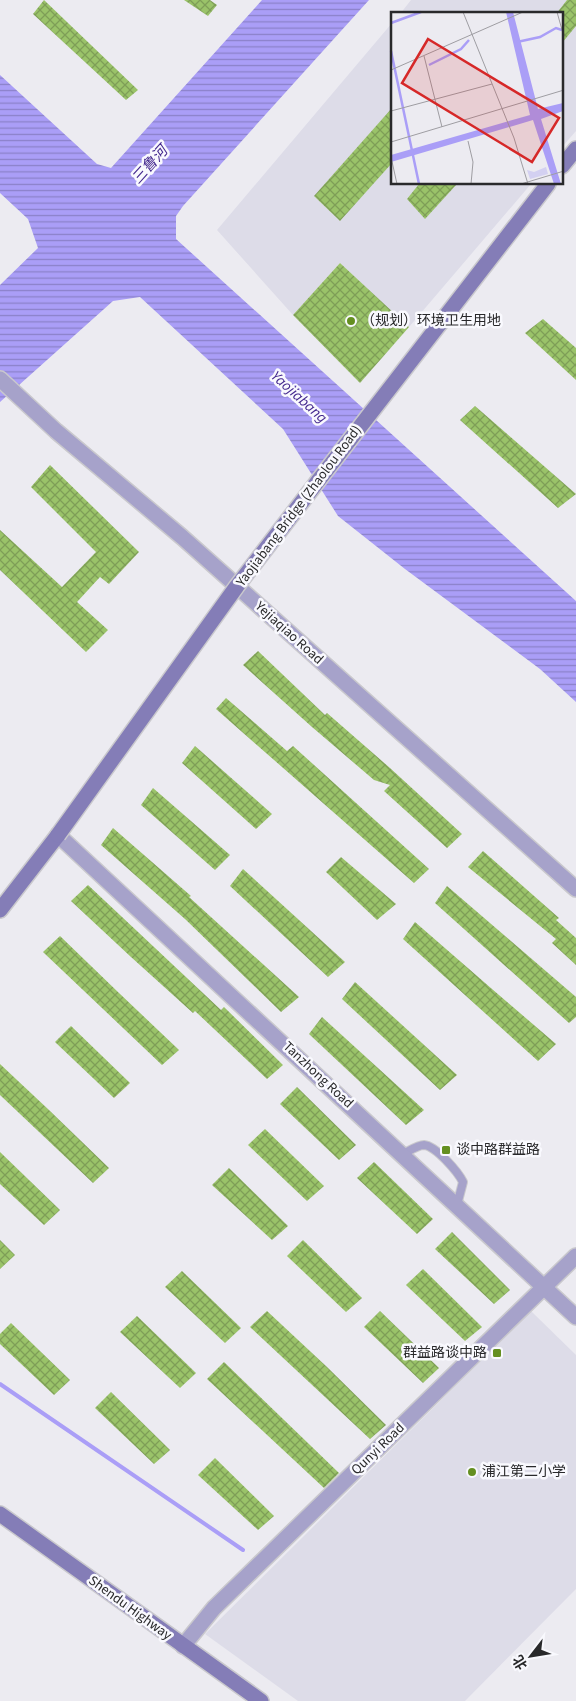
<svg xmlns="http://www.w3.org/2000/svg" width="576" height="1701" viewBox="0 0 576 1701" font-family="'Source Sans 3','Noto Sans SC',sans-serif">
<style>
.built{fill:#dddce8}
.water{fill:url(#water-rules)}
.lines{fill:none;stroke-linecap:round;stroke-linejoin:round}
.stream{stroke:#aa9ef7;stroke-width:4}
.building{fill:url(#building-cross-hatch)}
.lane-casing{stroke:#c9c8cd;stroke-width:10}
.street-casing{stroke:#c9c8cd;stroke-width:18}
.secondary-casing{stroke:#c9c8cd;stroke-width:18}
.lane{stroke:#a6a2ca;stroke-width:8}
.street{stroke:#a6a2ca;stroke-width:15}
.secondary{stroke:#847db7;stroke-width:15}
.secondary-bridge-casing{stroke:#c9c8cd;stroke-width:18;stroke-linecap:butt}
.secondary-bridge{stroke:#847db7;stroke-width:15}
.poi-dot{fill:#648f20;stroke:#f9f9fe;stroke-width:2}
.labels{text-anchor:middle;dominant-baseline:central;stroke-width:5;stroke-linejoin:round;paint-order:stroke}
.poi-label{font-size:14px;fill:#29292b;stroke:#f9f9fe;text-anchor:start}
.street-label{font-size:14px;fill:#29292b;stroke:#f9f9fe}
.water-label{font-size:15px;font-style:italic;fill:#452a8f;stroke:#f9f9fe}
.inset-river{fill:none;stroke:#aa9ef7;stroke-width:2.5}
.inset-road{fill:none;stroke:#9e9da2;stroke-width:1}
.view{fill:#d62828;fill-opacity:0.15;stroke:#d62828;stroke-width:2.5}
.inset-edge{fill:none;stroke:#29292b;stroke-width:2.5}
</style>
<defs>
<pattern id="water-rules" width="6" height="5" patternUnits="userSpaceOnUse" patternTransform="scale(1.25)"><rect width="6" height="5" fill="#aa9ef7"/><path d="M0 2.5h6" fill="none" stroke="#8a81c8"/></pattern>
<pattern id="building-cross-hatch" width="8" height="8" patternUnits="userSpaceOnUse" patternTransform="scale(1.25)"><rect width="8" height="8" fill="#9ac369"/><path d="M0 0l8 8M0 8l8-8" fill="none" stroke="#7e9e57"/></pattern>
</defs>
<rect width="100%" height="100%" fill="#ecebf1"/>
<g class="built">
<polygon points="411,0 576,0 576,131 562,147 562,14 400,14"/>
<polygon points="392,23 392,184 531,184 409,327 340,263 293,315 217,230"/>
<polygon points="531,1311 576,1355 576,1589 465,1701 298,1701 205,1634"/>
</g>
<polygon class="water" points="262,0 369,0 183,206 176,216 176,239 576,601 576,702 540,669 405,569 338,516 283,429 140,297 113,301 0,402 0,285 38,248 28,219 0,193 0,75 97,164 111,168"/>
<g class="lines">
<polyline class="stream" points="0,1384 243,1550"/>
</g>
<g class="building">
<polygon points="44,0 138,90 126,100 33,14"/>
<polygon points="184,0 210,0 217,5 208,16"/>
<polygon points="567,0 576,0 576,26 562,43 562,14 556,14"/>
<polygon points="392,108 392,163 340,221 314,196"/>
<polygon points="419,184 457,184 425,219 407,199"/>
<polygon points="340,263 409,327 360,383 293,315"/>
<polygon points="543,319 576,348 576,380 525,333"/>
<polygon points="475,406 576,494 558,508 460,420"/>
<polygon points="50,465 139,552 109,584 100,577 77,602 108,630 86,652 0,570 0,530 62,587 96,552 31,487"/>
<polygon points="258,651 325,715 327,713 390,768 462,834 447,848 384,791 390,785 374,780 312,727 243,665"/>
<polygon points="226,698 287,751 293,746 429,869 414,883 216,709"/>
<polygon points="195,746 272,814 256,829 182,763"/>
<polygon points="153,788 230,855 215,870 141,805"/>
<polygon points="113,828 191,896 189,897 299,997 281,1012 185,919 101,845"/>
<polygon points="483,851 559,918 556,920 576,938 576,965 552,943 556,939 468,867"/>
<polygon points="341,857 396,904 377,920 326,872"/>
<polygon points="243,869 345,962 328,977 230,886"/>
<polygon points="88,885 221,1010 224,1007 283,1065 267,1079 195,1011 193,1013 131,957 71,901"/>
<polygon points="447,886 576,997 576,1017 569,1023 435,903"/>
<polygon points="415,922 492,989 556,1044 538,1061 403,939"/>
<polygon points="60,936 119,993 179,1050 162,1065 43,952"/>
<polygon points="355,982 457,1075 440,1090 342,999"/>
<polygon points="322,1017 424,1110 406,1125 309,1034"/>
<polygon points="71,1026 130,1083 114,1098 55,1042"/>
<polygon points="0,1064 50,1111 109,1168 93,1183 0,1095"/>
<polygon points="297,1087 356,1145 339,1160 280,1104"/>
<polygon points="265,1129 324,1186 307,1201 248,1145"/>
<polygon points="0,1152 60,1210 44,1225 0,1184"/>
<polygon points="374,1162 433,1219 417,1234 357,1178"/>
<polygon points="229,1168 288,1226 272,1240 212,1185"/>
<polygon points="452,1232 510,1290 494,1304 435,1249"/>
<polygon points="0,1240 15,1255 0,1269"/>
<polygon points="303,1240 362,1298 346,1312 287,1256"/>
<polygon points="423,1269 482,1327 465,1341 406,1285"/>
<polygon points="182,1271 241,1328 225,1343 165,1287"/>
<polygon points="267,1311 327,1367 386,1425 370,1439 250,1327"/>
<polygon points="380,1311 439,1368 423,1383 364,1327"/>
<polygon points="137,1316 196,1373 180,1388 120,1332"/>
<polygon points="11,1323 70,1380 54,1395 0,1344 0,1334"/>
<polygon points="224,1362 339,1473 324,1488 207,1379"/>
<polygon points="111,1392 170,1450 154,1464 95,1408"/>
<polygon points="215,1458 274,1516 258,1530 198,1475"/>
</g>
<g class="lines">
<defs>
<path id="lane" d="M403,1154C409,1151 418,1145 424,1145C436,1146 458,1172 463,1182L457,1205"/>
<g id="street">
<polyline points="0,379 56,431 182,537 576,889"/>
<polyline points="58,835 576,1317"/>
<polyline points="183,1646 214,1608 576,1256"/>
</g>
<g id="secondary">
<polyline points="562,166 576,149"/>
<polyline points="318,481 548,184"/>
<polyline points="0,910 58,835"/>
<polyline points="0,1514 261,1701"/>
</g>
</defs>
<use href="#lane" class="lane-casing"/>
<use href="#street" class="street-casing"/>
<use href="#secondary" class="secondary-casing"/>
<use href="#lane" class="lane"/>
<use href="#street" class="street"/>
<use href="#secondary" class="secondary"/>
<defs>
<polyline id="secondary-bridge" points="58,835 237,586 318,481"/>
</defs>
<use href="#secondary-bridge" class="secondary-bridge-casing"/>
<use href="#secondary-bridge" class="secondary-bridge"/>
</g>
<g class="poi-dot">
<circle cx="351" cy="321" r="5"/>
<rect x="441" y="1145" width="10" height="10" rx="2.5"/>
<rect x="492" y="1348" width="10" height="10" rx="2.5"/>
<circle cx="472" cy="1472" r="5"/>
</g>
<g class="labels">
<g class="poi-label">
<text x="361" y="321">（规划）环境卫生用地</text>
<text x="456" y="1150">谈中路群益路</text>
<text x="487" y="1353" text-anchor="end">群益路谈中路</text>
<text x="482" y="1472">浦江第二小学</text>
</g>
<g class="street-label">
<text transform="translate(299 506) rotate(-53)">Yaojiabang Bridge (Zhaolou Road)</text>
<text transform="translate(289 633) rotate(42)">Yejiaqiao Road</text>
<text transform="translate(318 1075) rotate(43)">Tanzhong Road</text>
<text transform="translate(378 1449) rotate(-44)">Qunyi Road</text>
<text transform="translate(130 1608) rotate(36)">Shendu Highway</text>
</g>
<g class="water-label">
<text transform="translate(150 165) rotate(-48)">三鲁河</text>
<text transform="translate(299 397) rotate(42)">Yaojiabang</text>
</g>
</g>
<g transform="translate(391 12)">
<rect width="172" height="172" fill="#ecebf1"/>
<path d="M155,155L157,162L139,167L136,158L143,160Z" fill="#d3d0f1"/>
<path d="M115,0H122L147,97L172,91V99L150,107L170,172H163L142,108L0,150V143L139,103Z" fill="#aa9ef7"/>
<path class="inset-river" d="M0,11L30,0M126,30L149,25L165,16L171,18M0,39L28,172M38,53L70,37L78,28"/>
<path class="inset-road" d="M72,0L123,126L137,172M166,0L173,25M33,44L51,115M0,58L132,0M0,99L101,72M77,129L82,150L80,172M0,130L173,78M0,145L6,172M130,172L173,159"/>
<path class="view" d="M37,27L168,106L141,150L11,71Z"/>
<rect width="172" height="172" class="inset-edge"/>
</g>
<g transform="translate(531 1656) rotate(239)" stroke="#f9f9fe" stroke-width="4" paint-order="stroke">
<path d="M0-4L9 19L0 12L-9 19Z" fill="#29292b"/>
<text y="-8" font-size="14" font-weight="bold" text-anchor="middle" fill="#29292b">北</text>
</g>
</svg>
